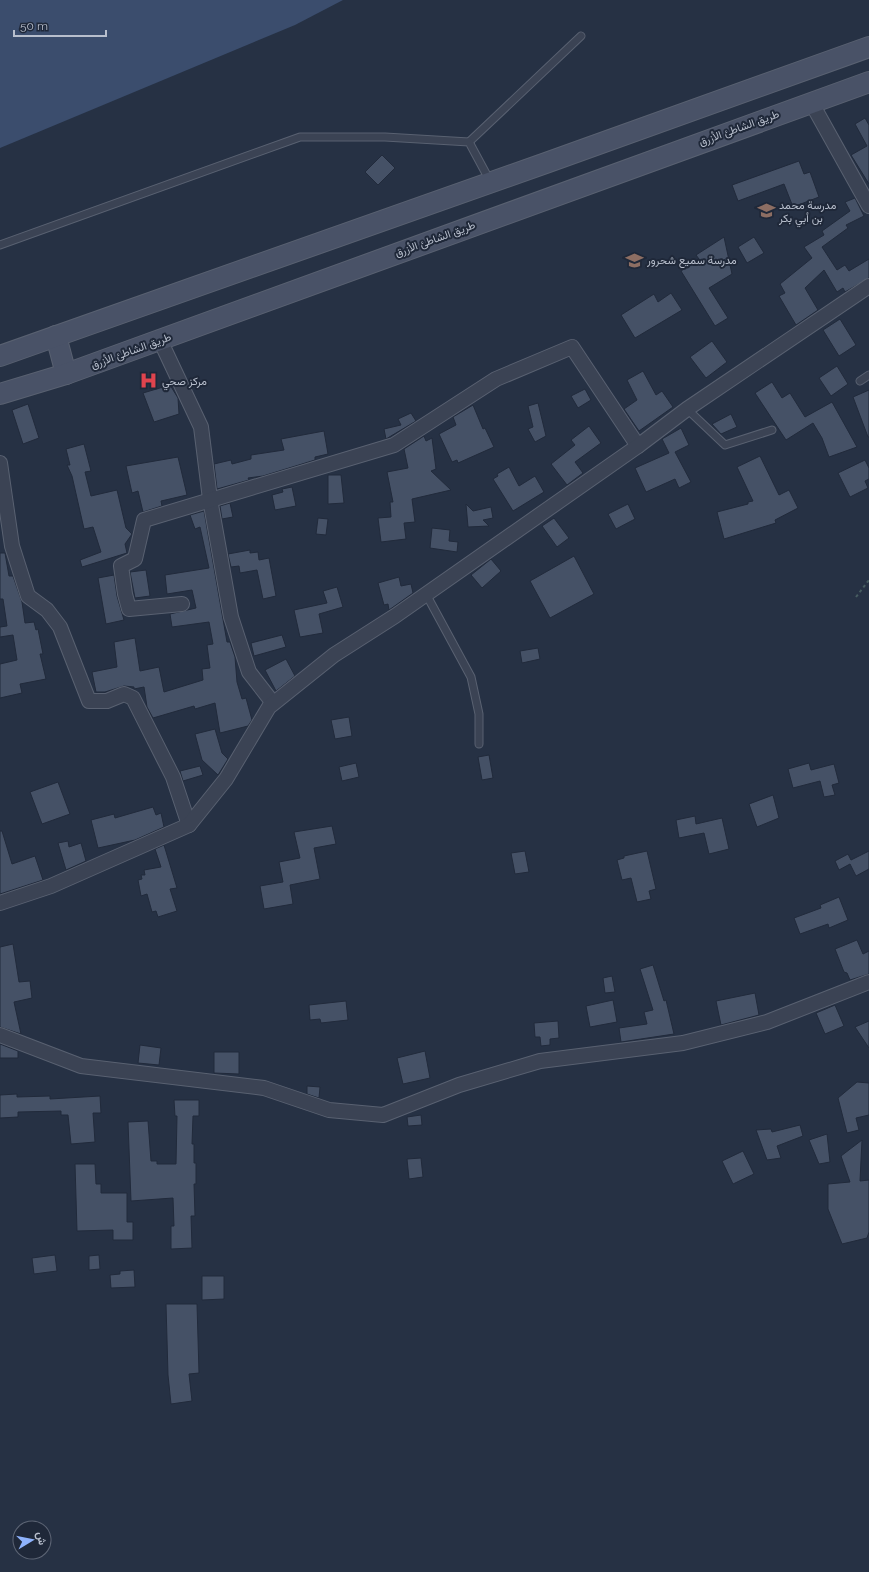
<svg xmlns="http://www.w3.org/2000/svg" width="869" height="1572" viewBox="0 0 869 1572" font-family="Raleway,Vazirmatn,sans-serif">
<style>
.water{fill:#3b4d6d}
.building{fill:#455166;stroke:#212a3b}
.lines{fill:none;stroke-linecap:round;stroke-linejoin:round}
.service-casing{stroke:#596171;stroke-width:9}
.minor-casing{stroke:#596171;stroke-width:16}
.secondary-casing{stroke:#596171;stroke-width:22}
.path{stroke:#475d61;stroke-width:2;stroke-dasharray:3 3;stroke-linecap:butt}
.service{stroke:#3b4354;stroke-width:7}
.minor{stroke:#3b4354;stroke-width:14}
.secondary{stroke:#495267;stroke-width:20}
.labels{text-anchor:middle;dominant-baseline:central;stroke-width:4;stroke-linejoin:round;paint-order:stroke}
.street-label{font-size:11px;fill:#b8bfcd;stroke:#1f2839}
.poi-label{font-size:11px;fill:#b8bfcd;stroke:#1f2839;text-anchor:start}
</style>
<rect width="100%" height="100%" fill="#263144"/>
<polygon class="water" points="0,0 343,0 295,25 0,148"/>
<g class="building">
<polygon points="865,118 869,125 869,184 851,155 867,146 855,124"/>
<polygon points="382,155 395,168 378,185 365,172"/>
<polygon points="799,161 804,174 810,172 819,197 793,207 784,184 738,201 732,185"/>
<polygon points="855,198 864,216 846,225 848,228 822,247 837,270 845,265 849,271 869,259 869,278 845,292 843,288 837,292 824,270 805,288 818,310 796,325 779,296 785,293 780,284 812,258 804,247 824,235 822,231 850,211 845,202"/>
<polygon points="724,237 732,274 709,288 728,318 715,326 681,271 699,259 696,255"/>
<polygon points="754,237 764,253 747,263 738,247"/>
<polygon points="671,293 682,310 635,338 621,315 654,294 658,302"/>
<polygon points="840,319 856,345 839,356 823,330"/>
<polygon points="712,341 727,362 706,378 690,357"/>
<polygon points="837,366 848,384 831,396 819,378"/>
<polygon points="643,371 656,395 662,391 673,407 639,431 624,409 637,400 627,380"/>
<polygon points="772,382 782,398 790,393 805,417 832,402 857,447 829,457 822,438 813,423 786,440 755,393"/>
<polygon points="170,385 178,398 179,414 154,422 143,393"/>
<polygon points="585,389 591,400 578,408 571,396"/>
<polygon points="869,390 869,437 868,437 853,397"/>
<polygon points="538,403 546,436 535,442 528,429 533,427 528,406"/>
<polygon points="28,404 39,438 23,444 12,410"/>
<polygon points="473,405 483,429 485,428 494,447 458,463 457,460 452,462 439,434 456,425 453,417"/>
<polygon points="411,413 416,421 386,439 384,429 401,425 398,419"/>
<polygon points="731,414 737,427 721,434 712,424"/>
<polygon points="589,426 601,443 575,462 583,473 567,485 551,464 575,445 571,440"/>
<polygon points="681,428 689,445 675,452 691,482 679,488 675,479 646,492 635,468 669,453 662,439"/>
<polygon points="324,431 328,454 315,457 315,460 263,476 248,478 249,480 217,489 214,464 231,460 232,464 251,459 251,455 284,450 281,439"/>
<polygon points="424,436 426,441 432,438 436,469 431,471 451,490 412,499 415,522 404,523 406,539 381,542 378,518 391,517 390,502 393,502 387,472 408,468 404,449"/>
<polygon points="84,444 91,471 85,472 91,496 117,490 126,528 132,534 125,544 127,553 82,567 80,560 101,552 93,527 84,529 72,476 67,465 70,465 66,449"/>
<polygon points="760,456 779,495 789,490 798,508 775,520 776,523 724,539 717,512 748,504 748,502 753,501 737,467"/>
<polygon points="178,457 187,495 161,501 162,506 143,512 138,491 132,493 126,466"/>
<polygon points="865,460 869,468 869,479 865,481 868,488 850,497 838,473"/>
<polygon points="509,467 519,486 535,476 544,492 513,511 493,479 498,476 497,474"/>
<polygon points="328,475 341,475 344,503 328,504"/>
<polygon points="292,487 296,506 275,510 272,495 283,492 282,489"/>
<polygon points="230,503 233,517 222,519 220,506"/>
<polygon points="466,504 473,511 491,507 493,518 483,520 489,526 468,527"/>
<polygon points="628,504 635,519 616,529 608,514"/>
<polygon points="204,511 227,642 230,642 235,657 237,682 242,699 246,698 252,720 248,726 220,733 215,703 195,709 194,706 153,718 147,707 144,687 134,689 134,687 124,686 105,692 96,692 92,672 117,667 114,642 135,638 140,671 159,667 164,692 203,680 202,669 210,668 207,645 213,644 209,622 172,627 170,614 196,608 192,590 167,594 165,575 209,568 200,527 195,529 190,515"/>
<polygon points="318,518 328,519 326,535 316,534"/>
<polygon points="554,518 569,538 557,547 542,526"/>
<polygon points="432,528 450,530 449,541 458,542 457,552 430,548"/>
<polygon points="250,550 250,553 258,552 259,560 269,558 276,596 263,599 257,570 240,573 239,566 231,567 228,554"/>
<polygon points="0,553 5,553 9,576 13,576 22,602 25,623 34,622 36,630 38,629 43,654 40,654 46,679 20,684 22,693 0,698 0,664 17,660 13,635 0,637 0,627 7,626 3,599 0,599"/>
<polygon points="574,556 594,594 550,618 530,581"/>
<polygon points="491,559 501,571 482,588 471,575"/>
<polygon points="146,570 150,596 135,598 130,572"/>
<polygon points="114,575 117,596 124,620 106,624 98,578"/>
<polygon points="399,577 401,586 411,584 413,593 389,610 388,604 384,605 378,583"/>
<polygon points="337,587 343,607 319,614 323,633 300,637 294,610 327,603 323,591"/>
<polygon points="282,635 286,647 254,656 251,643"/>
<polygon points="538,648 540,659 522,663 520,651"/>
<polygon points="286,659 295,676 276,691 265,670"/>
<polygon points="349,717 352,736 335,739 331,720"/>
<polygon points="215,729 222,753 228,759 218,775 202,760 195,734"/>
<polygon points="489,755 493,778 482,780 478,757"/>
<polygon points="356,763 359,777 342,781 339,767"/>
<polygon points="809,763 811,770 834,764 839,783 832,785 835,795 824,797 820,781 793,788 788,769"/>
<polygon points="200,766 203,775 183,781 180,771"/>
<polygon points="58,782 70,814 42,824 30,792"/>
<polygon points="773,795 779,818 757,827 749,804"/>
<polygon points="153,807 156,815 161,813 164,827 135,840 98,848 91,820 114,814 115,818"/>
<polygon points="695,816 696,824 722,818 729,849 709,854 704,833 679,838 676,820"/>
<polygon points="332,826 336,844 314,848 320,879 290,885 293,904 264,909 260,886 283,882 279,862 300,858 294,832"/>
<polygon points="0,831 2,831 12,864 35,856 43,880 0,894"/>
<polygon points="68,841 69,847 81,843 86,861 66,870 58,843"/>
<polygon points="164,845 177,888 170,889 177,911 158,917 156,911 152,912 147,894 141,896 138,880 142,879 141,875 145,875 144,870 161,867 155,849"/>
<polygon points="525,851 529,872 515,874 511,853"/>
<polygon points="647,851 656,889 649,891 651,899 637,902 631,878 622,880 617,860 624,858 624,856"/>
<polygon points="869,851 869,869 856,876 850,864 839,870 835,861 848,854 851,860"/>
<polygon points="839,897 848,920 829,928 828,924 800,934 794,918 821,908 820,905"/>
<polygon points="857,940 863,954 869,951 869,974 850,980 847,973 844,972 835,949"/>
<polygon points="13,944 19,982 30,981 32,998 14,1002 21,1034 0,1027 0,947"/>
<polygon points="653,965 664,1001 666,1000 674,1034 621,1042 619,1028 647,1024 644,1012 653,1010 640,969"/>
<polygon points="612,976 615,992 605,993 603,978"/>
<polygon points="755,993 759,1015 721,1025 716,1001"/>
<polygon points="613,1000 617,1022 590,1027 586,1006"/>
<polygon points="346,1001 348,1020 321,1023 320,1019 310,1020 309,1005"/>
<polygon points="835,1005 844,1026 825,1034 816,1013"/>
<polygon points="558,1021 559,1038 550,1039 550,1045 541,1046 540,1037 535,1037 534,1023"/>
<polygon points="869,1021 869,1048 855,1027"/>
<polygon points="0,1044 18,1051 18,1058 0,1058"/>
<polygon points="140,1045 161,1048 159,1065 138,1063"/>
<polygon points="425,1051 430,1078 403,1084 397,1058"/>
<polygon points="214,1052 239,1052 239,1074 214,1073"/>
<polygon points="857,1082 869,1083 869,1115 856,1118 859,1130 847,1133 838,1098"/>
<polygon points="307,1086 320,1087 319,1098 307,1094"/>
<polygon points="17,1094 17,1097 50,1096 50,1099 100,1096 101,1113 93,1113 95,1142 71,1144 68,1115 61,1115 61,1111 18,1112 18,1117 0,1118 0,1095"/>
<polygon points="174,1100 199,1100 199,1116 193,1116 192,1144 194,1144 194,1163 196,1163 196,1184 194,1184 195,1216 191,1216 192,1248 171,1249 171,1226 174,1226 173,1198 131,1201 128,1122 148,1121 151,1161 157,1161 157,1164 176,1164 177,1116 175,1116"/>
<polygon points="421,1115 422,1125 408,1126 407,1117"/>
<polygon points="800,1125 803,1136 777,1146 781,1158 767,1160 756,1130 771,1129 772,1132"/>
<polygon points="827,1134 830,1162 819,1164 809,1140"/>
<polygon points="862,1140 860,1181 869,1180 869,1232 867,1238 842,1244 828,1209 828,1184 850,1182 841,1156"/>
<polygon points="743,1151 754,1174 733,1184 722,1161"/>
<polygon points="421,1158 423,1177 409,1179 407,1159"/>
<polygon points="75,1164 95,1164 96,1184 101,1184 101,1193 127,1193 127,1222 133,1222 133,1240 113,1240 113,1230 77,1231"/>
<polygon points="55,1255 57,1271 34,1274 32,1258"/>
<polygon points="99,1255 100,1269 89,1270 89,1256"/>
<polygon points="134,1270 135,1287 111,1288 110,1275 120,1274 120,1271"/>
<polygon points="202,1276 224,1276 224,1299 202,1300"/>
<polygon points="166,1304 197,1304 199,1373 189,1374 192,1401 171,1404 168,1375"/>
</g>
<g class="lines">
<defs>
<g id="service">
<polyline points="469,142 581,36"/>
<polyline points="0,245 300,137 385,137 469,142 490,181"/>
<polyline points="860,381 869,375"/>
<polyline points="687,409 725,445 772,430"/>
<polyline points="426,594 471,677 479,714 479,744"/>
</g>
<g id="minor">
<polyline points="811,102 869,206"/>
<polyline points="160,340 201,427 210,499 231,617 249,672 273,703"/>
<polyline points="0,463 12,546 28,596 47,610 60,627 89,701 107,701 124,694 133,698 173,777 189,825"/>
<polyline points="182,604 129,609 125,594 121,566 135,559 144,520 394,445 496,379 572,347 638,446"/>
<polyline points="0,903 51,886 189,825 226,779 269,707 334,655 395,616 638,446 687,409 869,286"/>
<polyline points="0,1035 81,1066 264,1088 329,1110 383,1115 459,1085 540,1061 683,1043 767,1022 869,982"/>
</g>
<g id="secondary">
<polyline points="56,336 66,374"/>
<path d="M0,356C290,253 580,152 869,47"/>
<polyline points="0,394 66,374 869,82"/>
</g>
</defs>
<use href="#service" class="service-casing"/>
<use href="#minor" class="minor-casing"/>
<use href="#secondary" class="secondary-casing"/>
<polyline class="path" points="856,597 869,580"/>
<use href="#service" class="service"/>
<use href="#minor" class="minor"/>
<use href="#secondary" class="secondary"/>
</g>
<defs>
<symbol id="school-bare" viewBox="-9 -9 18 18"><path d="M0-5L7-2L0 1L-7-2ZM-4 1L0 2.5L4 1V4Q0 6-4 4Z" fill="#8d6e63" stroke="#1f2839" stroke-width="2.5" paint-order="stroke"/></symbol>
<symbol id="hospital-bare" viewBox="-9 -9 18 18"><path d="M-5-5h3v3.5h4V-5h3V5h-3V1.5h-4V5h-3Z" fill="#e0444e" stroke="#1f2839" stroke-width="2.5" paint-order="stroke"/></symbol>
</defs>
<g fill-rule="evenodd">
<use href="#school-bare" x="754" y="198" width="25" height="25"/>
<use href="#school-bare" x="622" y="248" width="25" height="25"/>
<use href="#hospital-bare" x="136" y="368" width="25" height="25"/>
</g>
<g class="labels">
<g class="street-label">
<text transform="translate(739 128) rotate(-20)">طريق الشاطئ الأزرق</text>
<text transform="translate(435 239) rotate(-20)">طريق الشاطئ الأزرق</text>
<text transform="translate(131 351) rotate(-20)">طريق الشاطئ الأزرق</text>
</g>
<g class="poi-label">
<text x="779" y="205">مدرسة محمد<tspan x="779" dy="13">بن أبي بكر</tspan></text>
<text x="647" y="260">مدرسة سميع شحرور</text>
<text x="162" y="381">مركز صحي</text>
</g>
</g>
<g transform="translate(32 1540) rotate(80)"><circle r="19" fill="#1f2839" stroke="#5c6474"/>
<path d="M0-3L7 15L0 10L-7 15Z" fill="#8eb2fc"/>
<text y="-6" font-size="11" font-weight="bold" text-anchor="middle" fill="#b8bfcd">ش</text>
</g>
<path d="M14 30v6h92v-6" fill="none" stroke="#b8bfcd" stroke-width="2"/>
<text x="20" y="30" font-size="12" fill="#b8bfcd" stroke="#1f2839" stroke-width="3" paint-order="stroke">50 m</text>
</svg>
